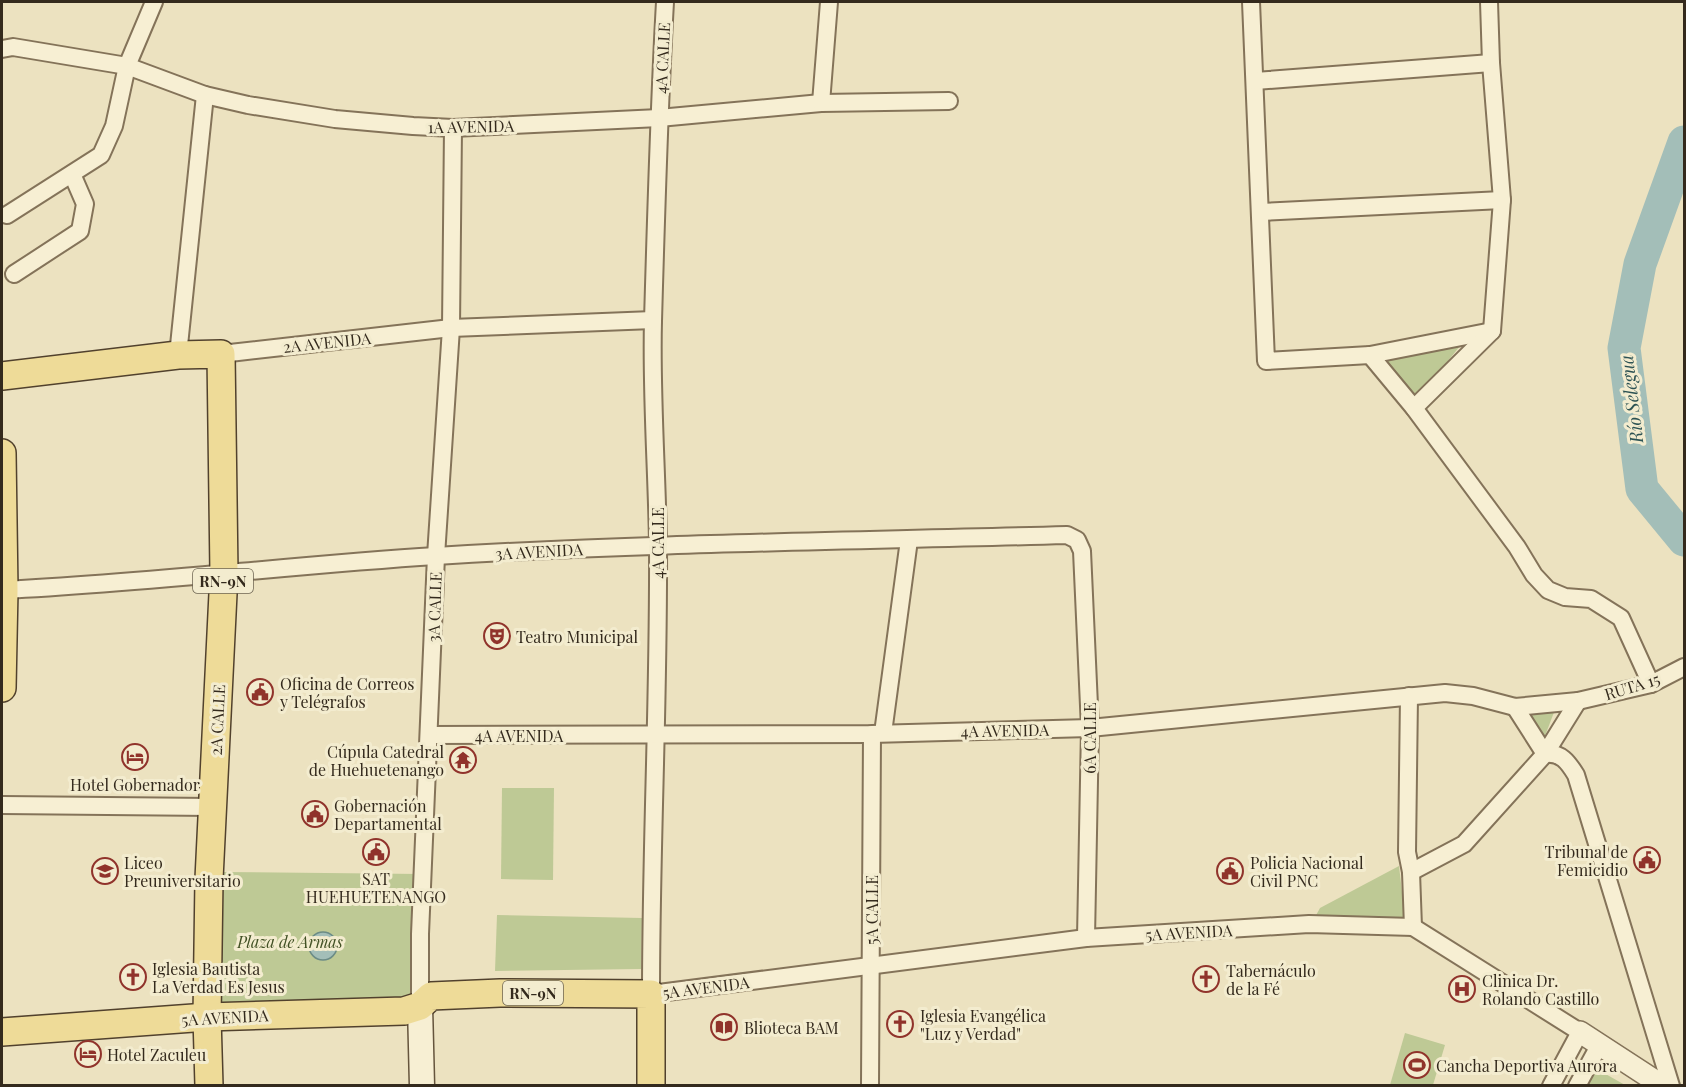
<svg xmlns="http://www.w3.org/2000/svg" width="1686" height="1087" viewBox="0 0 1686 1087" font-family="'Playfair Display',serif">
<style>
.green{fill:#bec995}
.water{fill:#a3beb8;stroke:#6b8b86;stroke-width:1.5}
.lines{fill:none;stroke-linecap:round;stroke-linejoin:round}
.river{stroke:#a3beb8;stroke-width:33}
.minor-casing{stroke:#847359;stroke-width:20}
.tertiary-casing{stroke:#847359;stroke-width:24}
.secondary-casing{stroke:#65543c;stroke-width:27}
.primary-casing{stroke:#51412d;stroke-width:30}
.minor{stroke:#f7efd3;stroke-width:16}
.tertiary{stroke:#f7efd3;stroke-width:21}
.secondary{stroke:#f7efd3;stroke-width:24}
.primary{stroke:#eedb98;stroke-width:27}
.labels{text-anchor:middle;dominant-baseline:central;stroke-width:6;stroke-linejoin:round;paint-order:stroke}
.shield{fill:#f3eccf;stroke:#6d6452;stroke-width:1.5}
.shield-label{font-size:15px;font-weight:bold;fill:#342a1d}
.street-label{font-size:16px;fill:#342a1d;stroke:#f3eccf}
.poi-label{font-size:16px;fill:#342a1d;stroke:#f3eccf;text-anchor:start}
.park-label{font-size:16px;font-style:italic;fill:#415024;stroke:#f3eccf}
.water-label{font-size:18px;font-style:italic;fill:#2c5253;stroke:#f3eccf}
</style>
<rect width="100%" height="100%" fill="#ece2c0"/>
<g class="green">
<polygon points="1460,346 1414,403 1382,358"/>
<polygon points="1556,707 1545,736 1528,710"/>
<polygon points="502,788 554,788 553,880 501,879"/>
<polygon points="1399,866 1405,918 1359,923 1314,919 1320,908"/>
<polygon points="220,872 421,874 417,1001 220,1012"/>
<polygon points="497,915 642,918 641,969 495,971"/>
<polygon points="1405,1033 1445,1045 1433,1085 1390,1085"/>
<polygon points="1595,1068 1625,1085 1586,1086"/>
</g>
<circle class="water" cx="323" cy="946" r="14"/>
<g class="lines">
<polyline class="river" points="1684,142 1640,264 1624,348 1642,489 1684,540"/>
<defs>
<g id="minor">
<path d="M665,2C659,108 656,214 653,321C651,395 657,471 658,545C659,695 651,844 651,994L1086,938L1309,924L1413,927"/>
<polyline points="1251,2 1266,361 1370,355 1492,331"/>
<polyline points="2,49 13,47 127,66 205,95 248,105 335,119 413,126 453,128 659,118 821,103 949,101"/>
<polyline points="1255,81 1491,63"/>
<polyline points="821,103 829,2"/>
<polyline points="1260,212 1502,200"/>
<polyline points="7,215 101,155 114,126 127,66 154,2"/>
<polyline points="14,274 80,231 85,204 72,174"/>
<polyline points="221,354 451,328 653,320"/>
<polyline points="178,355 205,95"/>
<polyline points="1370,355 1414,408 1517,547 1534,575 1548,590 1565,597 1591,599 1621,618 1651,684"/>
<polyline points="1414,408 1492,331 1502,200 1491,63 1489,2"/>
<path d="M4,590C148,583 292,565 436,556C646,543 857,541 1067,535L1077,540L1082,551L1090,728L1086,938"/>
<polyline points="1409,696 1407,852 1411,872 1413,927"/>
<polyline points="1515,707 1545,754"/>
<polyline points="883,733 909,540"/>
<polyline points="429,735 872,734 1090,728 1445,693 1473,696 1515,707 1578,701 1651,684 1684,667"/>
<path d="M1545,754C1561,752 1568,762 1576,775L1671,1086"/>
<polyline points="2,805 212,807"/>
<polyline points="1411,872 1464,844 1545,754 1578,701"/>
<polyline points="1413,927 1580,1032 1551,1086"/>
<polyline points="420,1006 420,934 436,556 451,328 453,128"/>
<polyline points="870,1086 872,734"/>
<polyline points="1577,1086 1600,1044"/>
</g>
<polyline id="tertiary" points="1580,1032 1663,1086"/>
<polyline id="secondary" points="420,1006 422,1086"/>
<g id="primary">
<polyline points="2,376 178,355 221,354 224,573 209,879 207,1017 209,1086"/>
<polyline points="2,453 4,590 2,688"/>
<polyline points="2,1032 207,1017 404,1011 420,1006 431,996 500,993 651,994 651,1086"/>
</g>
</defs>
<use href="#minor" class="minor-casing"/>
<use href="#tertiary" class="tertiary-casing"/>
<use href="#secondary" class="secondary-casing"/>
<use href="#primary" class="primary-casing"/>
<use href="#minor" class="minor"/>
<use href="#tertiary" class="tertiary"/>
<use href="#secondary" class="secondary"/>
<use href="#primary" class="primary"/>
</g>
<defs>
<symbol id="theatre-ring" viewBox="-11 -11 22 22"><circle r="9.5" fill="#f3eccf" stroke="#90332b" stroke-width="1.5"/><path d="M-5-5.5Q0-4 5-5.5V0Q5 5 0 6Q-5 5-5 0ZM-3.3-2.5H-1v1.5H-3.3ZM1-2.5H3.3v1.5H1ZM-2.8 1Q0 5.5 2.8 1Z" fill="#90332b"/></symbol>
<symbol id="civic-ring" viewBox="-11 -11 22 22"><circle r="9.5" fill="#f3eccf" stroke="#90332b" stroke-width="1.5"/><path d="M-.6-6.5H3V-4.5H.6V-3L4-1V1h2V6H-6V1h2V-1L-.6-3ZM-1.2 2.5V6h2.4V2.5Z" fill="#90332b"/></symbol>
<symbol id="hotel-ring" viewBox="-11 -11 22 22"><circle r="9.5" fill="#f3eccf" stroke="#90332b" stroke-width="1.5"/><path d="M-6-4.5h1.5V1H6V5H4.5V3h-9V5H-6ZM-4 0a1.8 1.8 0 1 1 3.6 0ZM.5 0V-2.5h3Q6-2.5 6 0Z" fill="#90332b"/></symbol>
<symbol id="temple-ring" viewBox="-11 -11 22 22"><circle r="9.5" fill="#f3eccf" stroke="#90332b" stroke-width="1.5"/><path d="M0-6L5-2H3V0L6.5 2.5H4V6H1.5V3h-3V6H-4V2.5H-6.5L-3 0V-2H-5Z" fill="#90332b"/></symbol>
<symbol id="school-ring" viewBox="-11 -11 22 22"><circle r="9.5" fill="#f3eccf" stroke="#90332b" stroke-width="1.5"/><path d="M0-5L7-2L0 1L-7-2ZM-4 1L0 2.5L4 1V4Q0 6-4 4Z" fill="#90332b"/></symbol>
<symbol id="church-ring" viewBox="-11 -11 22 22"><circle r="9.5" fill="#f3eccf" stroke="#90332b" stroke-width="1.5"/><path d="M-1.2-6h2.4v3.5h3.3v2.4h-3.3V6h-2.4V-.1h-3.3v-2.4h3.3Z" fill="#90332b"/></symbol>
<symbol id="hospital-ring" viewBox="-11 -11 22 22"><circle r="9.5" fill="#f3eccf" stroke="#90332b" stroke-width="1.5"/><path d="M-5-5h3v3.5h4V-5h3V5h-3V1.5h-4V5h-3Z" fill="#90332b"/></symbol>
<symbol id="library-ring" viewBox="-11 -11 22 22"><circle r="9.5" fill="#f3eccf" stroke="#90332b" stroke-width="1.5"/><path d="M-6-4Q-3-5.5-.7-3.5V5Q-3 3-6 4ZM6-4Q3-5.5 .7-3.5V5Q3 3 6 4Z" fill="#90332b"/></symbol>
<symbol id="stadium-ring" viewBox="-11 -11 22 22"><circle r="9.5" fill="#f3eccf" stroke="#90332b" stroke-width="1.5"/><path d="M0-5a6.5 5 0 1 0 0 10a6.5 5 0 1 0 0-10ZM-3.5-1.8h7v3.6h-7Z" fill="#90332b"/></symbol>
</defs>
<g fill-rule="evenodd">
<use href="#theatre-ring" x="482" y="621" width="30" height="30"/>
<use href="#civic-ring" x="245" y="677" width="30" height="30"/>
<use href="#hotel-ring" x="120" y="742" width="30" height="30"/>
<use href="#temple-ring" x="448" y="745" width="30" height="30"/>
<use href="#civic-ring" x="300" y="799" width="30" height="30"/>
<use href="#civic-ring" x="361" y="837" width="30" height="30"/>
<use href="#civic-ring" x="1632" y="845" width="30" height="30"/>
<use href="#school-ring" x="90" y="856" width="30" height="30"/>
<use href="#civic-ring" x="1215" y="856" width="30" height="30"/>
<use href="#church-ring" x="118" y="962" width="30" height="30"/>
<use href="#church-ring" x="1191" y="964" width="30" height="30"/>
<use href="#hospital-ring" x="1447" y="974" width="30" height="30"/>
<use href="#church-ring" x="885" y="1009" width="30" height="30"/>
<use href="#library-ring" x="709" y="1012" width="30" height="30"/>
<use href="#hotel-ring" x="73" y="1039" width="30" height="30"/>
<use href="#stadium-ring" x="1402" y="1050" width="30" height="30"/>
</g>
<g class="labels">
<g class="shield">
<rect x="193" y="569" width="60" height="24" rx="4.5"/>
<rect x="503" y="981" width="60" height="24" rx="4.5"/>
</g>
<g class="shield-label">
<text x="223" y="581">RN-9N</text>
<text x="533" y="993">RN-9N</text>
</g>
<g class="street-label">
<text transform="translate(662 58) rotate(-87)">4A CALLE</text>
<text transform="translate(471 126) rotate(-1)">1A AVENIDA</text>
<text transform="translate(327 342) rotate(-6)">2A AVENIDA</text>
<text transform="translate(657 543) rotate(-90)">4A CALLE</text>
<text transform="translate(539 551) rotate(-3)">3A AVENIDA</text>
<text transform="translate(434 607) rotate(-88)">3A CALLE</text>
<text transform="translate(1632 686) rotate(-17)">RUTA 15</text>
<text transform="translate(217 720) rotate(-87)">2A CALLE</text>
<text transform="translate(1005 730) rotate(-1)">4A AVENIDA</text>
<text x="519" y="735">4A AVENIDA</text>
<text transform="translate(1089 738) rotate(-90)">6A CALLE</text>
<text transform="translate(871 910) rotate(-90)">5A CALLE</text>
<text transform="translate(1189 932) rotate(-3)">5A AVENIDA</text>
<text transform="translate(706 987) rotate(-7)">5A AVENIDA</text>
<text transform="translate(225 1017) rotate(-3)">5A AVENIDA</text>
</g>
<g class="poi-label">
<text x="516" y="636">Teatro Municipal</text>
<text x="280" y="683">Oficina de Correos<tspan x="280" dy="18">y Telégrafos</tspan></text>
<text x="444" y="751" text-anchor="end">Cúpula Catedral<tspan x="444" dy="18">de Huehuetenango</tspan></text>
<text x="135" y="784" text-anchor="middle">Hotel Gobernador</text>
<text x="334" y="805">Gobernación<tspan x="334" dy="18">Departamental</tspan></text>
<text x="1628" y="851" text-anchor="end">Tribunal de<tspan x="1628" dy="18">Femicidio</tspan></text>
<text x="124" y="862">Liceo<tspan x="124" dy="18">Preuniversitario</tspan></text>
<text x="1250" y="862">Policia Nacional<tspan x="1250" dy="18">Civil PNC</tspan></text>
<text x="376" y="878" text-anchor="middle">SAT<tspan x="376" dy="18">HUEHUETENANGO</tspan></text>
<text x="152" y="968">Iglesia Bautista<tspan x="152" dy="18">La Verdad Es Jesus</tspan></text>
<text x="1226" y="970">Tabernáculo<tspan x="1226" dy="18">de la Fé</tspan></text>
<text x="1482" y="980">Clinica Dr.<tspan x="1482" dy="18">Rolando Castillo</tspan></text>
<text x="920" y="1015">Iglesia Evangélica<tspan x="920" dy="18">"Luz y Verdad"</tspan></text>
<text x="744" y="1027">Blioteca BAM</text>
<text x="107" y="1054">Hotel Zaculeu</text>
<text x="1436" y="1065">Cancha Deportiva Aurora</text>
</g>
<g class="park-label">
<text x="290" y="941">Plaza de Armas</text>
</g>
<g class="water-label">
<text transform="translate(1631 399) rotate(-97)">Río Selegua</text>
</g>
</g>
<rect width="1686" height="1087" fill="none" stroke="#342a1d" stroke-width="6"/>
</svg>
